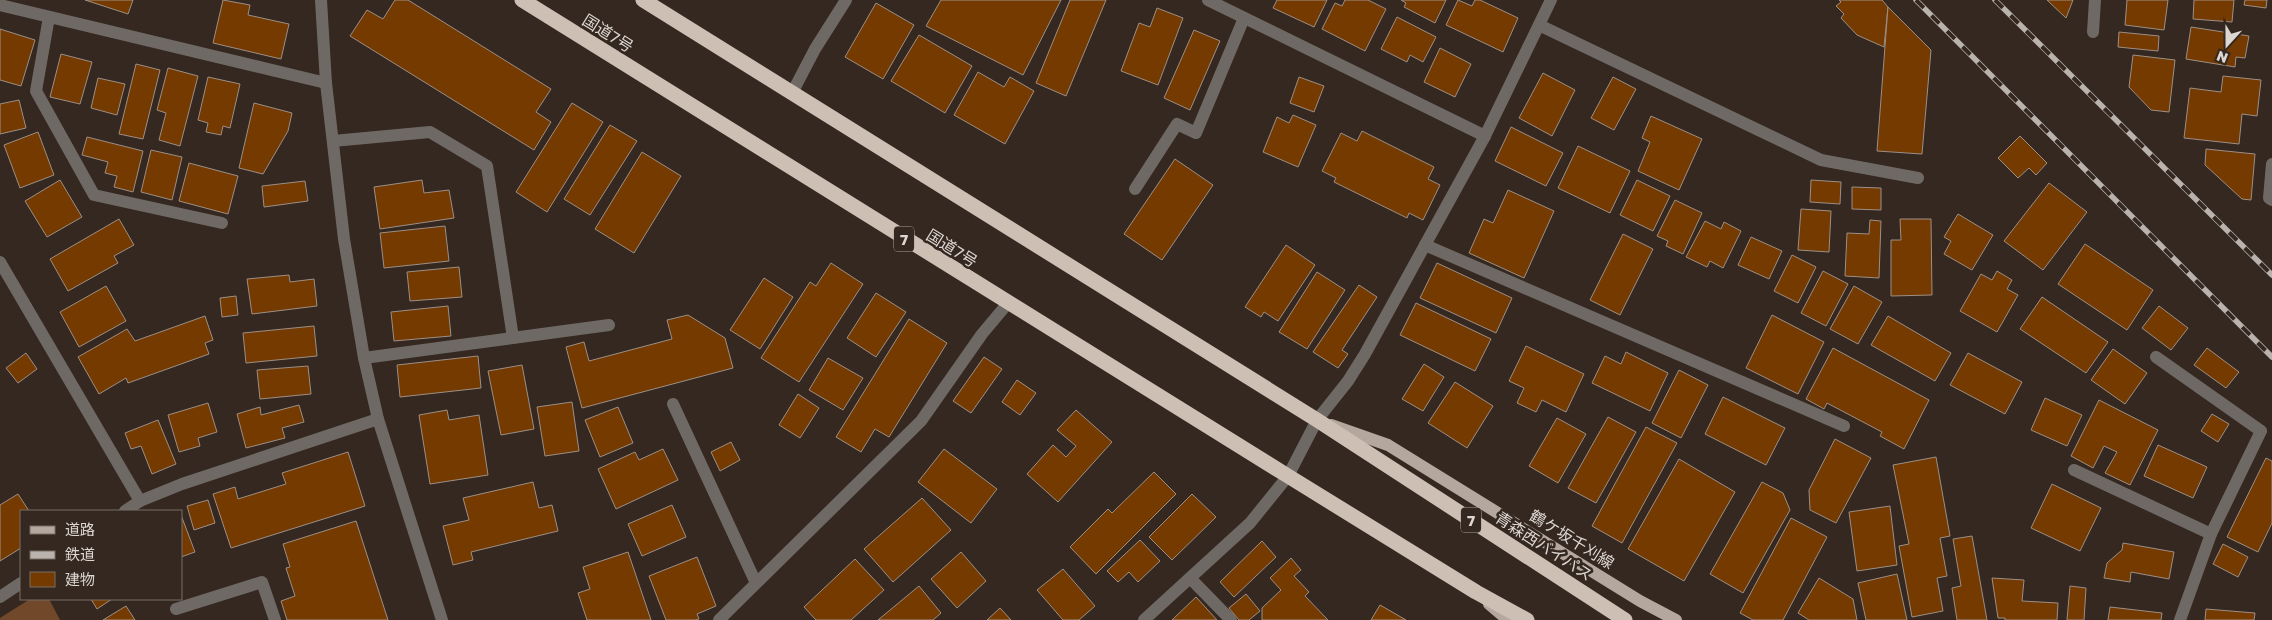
<svg xmlns="http://www.w3.org/2000/svg" width="2272" height="620" viewBox="0 0 2272 620" font-family="'Golos Text','Noto Sans JP',sans-serif">
<style>
.green{fill:#714829}
.building{fill:#743a00;stroke:#9d8f86}
.lines{fill:none;stroke-linecap:round;stroke-linejoin:round}
.minor{stroke:#6f6965;stroke-width:12}
.major{stroke:#b3a79e;stroke-width:12}
.highway{stroke:#cebfb5;stroke-width:15}
.rail-casing{stroke:#bab2ad;stroke-width:5.5}
.rail{stroke:#342820;stroke-width:4;stroke-dasharray:11;stroke-linecap:butt}
.labels{text-anchor:middle;dominant-baseline:central;stroke-width:5;stroke-linejoin:round;paint-order:stroke}
.shield{fill:#342820;stroke:#aaa29c;stroke-width:1}
.shield-label{font-size:15px;font-weight:bold;fill:#ddd6d1}
.street-label{font-size:16px;fill:#ddd6d1;stroke:#342820}
</style>
<rect width="100%" height="100%" fill="#342820"/>
<polygon class="green" points="30,599 49,599 60,620 0,620 0,618"/>
<g class="building">
<polygon points="85,0 133,0 128,14"/>
<polygon points="223,0 250,5 248,15 289,24 281,59 213,43"/>
<polygon points="395,0 408,0 551,89 536,112 551,122 534,150 350,36 367,10 383,19"/>
<polygon points="941,0 1061,0 1023,75 926,26"/>
<polygon points="1070,0 1106,0 1066,96 1036,83"/>
<polygon points="1277,0 1327,0 1314,27 1273,8"/>
<polygon points="1345,0 1368,0 1386,9 1365,51 1322,29 1335,3 1342,6"/>
<polygon points="1401,0 1446,0 1435,23 1404,7 1406,3"/>
<polygon points="1458,0 1472,6 1475,0 1480,0 1518,18 1503,52 1446,25"/>
<polygon points="1839,0 1882,0 1888,7 1884,47 1857,35 1841,18 1844,14 1836,6 1841,2"/>
<polygon points="2047,0 2073,0 2066,18"/>
<polygon points="2127,0 2168,0 2164,30 2125,25"/>
<polygon points="2194,0 2234,0 2232,22 2193,19"/>
<polygon points="2245,0 2267,0 2266,8 2244,5"/>
<polygon points="876,3 914,25 883,79 845,57"/>
<polygon points="1888,7 1931,50 1922,154 1877,151"/>
<polygon points="1157,8 1183,18 1158,85 1121,71 1139,23 1150,27"/>
<polygon points="1397,17 1436,37 1423,62 1410,55 1407,62 1381,49"/>
<polygon points="2191,27 2249,36 2245,58 2236,57 2235,67 2186,59"/>
<polygon points="0,29 35,40 21,86 0,80"/>
<polygon points="1194,30 1220,41 1190,110 1164,98"/>
<polygon points="2119,32 2159,36 2158,51 2118,47"/>
<polygon points="919,35 972,66 945,113 891,81"/>
<polygon points="1440,48 1471,64 1455,97 1424,82"/>
<polygon points="61,54 92,62 80,104 50,97"/>
<polygon points="2133,55 2175,60 2169,112 2151,110 2129,87"/>
<polygon points="136,64 160,70 143,139 119,134"/>
<polygon points="168,68 198,76 180,146 159,140 166,113 157,110"/>
<polygon points="978,72 1004,87 1010,77 1034,91 1005,144 954,115"/>
<polygon points="1543,73 1575,90 1552,136 1519,118"/>
<polygon points="2223,76 2261,80 2257,116 2242,114 2239,144 2184,138 2190,88 2221,92"/>
<polygon points="208,77 240,84 230,128 223,126 221,135 206,132 208,123 198,120"/>
<polygon points="1299,77 1324,86 1314,112 1290,103"/>
<polygon points="1613,77 1636,89 1614,130 1591,118"/>
<polygon points="98,78 125,84 117,115 91,108"/>
<polygon points="19,100 26,128 0,134 0,104"/>
<polygon points="254,103 292,113 288,131 263,174 239,168"/>
<polygon points="572,103 603,122 547,212 516,192"/>
<polygon points="1293,115 1316,125 1298,167 1263,152 1277,117 1289,123"/>
<polygon points="1651,116 1702,139 1679,190 1638,171 1650,142 1642,138"/>
<polygon points="610,125 637,141 590,215 564,199"/>
<polygon points="1511,127 1563,153 1546,186 1495,161"/>
<polygon points="1362,131 1434,167 1428,179 1440,185 1423,220 1409,213 1407,218 1334,182 1336,178 1322,171 1341,133 1357,141"/>
<polygon points="38,132 54,175 20,188 4,145"/>
<polygon points="2020,136 2047,163 2036,175 2029,168 2018,178 1998,158"/>
<polygon points="87,137 143,151 133,192 114,187 117,176 105,173 108,162 82,155"/>
<polygon points="1578,146 1630,171 1610,213 1558,188"/>
<polygon points="2206,149 2255,154 2251,200 2242,199 2205,165"/>
<polygon points="151,150 182,157 172,200 141,192"/>
<polygon points="642,152 681,176 634,253 595,229"/>
<polygon points="1175,159 1213,185 1162,260 1124,234"/>
<polygon points="189,163 238,176 228,214 179,201"/>
<polygon points="60,180 82,217 47,237 25,201"/>
<polygon points="422,180 424,193 449,190 454,218 380,229 374,187"/>
<polygon points="1637,180 1670,196 1653,231 1620,215"/>
<polygon points="1811,180 1841,182 1840,204 1810,202"/>
<polygon points="305,181 308,201 264,207 262,186"/>
<polygon points="2049,183 2087,212 2043,270 2004,241"/>
<polygon points="1852,187 1881,188 1881,210 1852,209"/>
<polygon points="1508,190 1554,211 1524,278 1469,253 1484,219 1493,223"/>
<polygon points="1675,200 1702,213 1683,254 1666,246 1668,241 1657,236"/>
<polygon points="1801,209 1831,211 1829,252 1798,250"/>
<polygon points="1958,214 1993,235 1972,270 1944,254 1951,241 1944,237"/>
<polygon points="119,219 134,245 114,256 118,263 68,291 50,259"/>
<polygon points="1900,219 1931,219 1932,295 1891,296 1891,240 1901,240"/>
<polygon points="1870,220 1881,221 1879,278 1845,276 1847,233 1869,234"/>
<polygon points="1705,221 1721,229 1724,222 1741,231 1723,268 1710,261 1707,267 1686,257"/>
<polygon points="445,226 449,261 384,268 380,233"/>
<polygon points="1623,234 1653,249 1620,315 1590,300"/>
<polygon points="1751,237 1782,251 1769,279 1738,265"/>
<polygon points="2085,244 2153,290 2127,330 2058,284"/>
<polygon points="1286,245 1315,265 1278,321 1264,312 1261,317 1245,307"/>
<polygon points="1792,255 1816,267 1798,303 1774,291"/>
<polygon points="831,263 863,284 799,382 761,358 810,282 816,286"/>
<polygon points="1437,263 1512,298 1496,333 1420,298"/>
<polygon points="459,267 462,297 410,301 407,272"/>
<polygon points="1823,271 1848,284 1826,326 1801,313"/>
<polygon points="1997,271 2012,280 2007,289 2018,295 1997,332 1960,311 1981,274 1992,280"/>
<polygon points="1317,272 1345,290 1307,349 1279,332"/>
<polygon points="289,275 290,282 314,279 317,306 252,314 247,279"/>
<polygon points="764,278 793,297 760,349 730,330"/>
<polygon points="1359,285 1377,297 1342,350 1348,354 1338,368 1313,352"/>
<polygon points="106,286 126,321 79,347 60,312"/>
<polygon points="1854,286 1882,302 1858,344 1830,329"/>
<polygon points="876,293 906,312 876,357 847,338"/>
<polygon points="236,296 238,315 222,317 220,298"/>
<polygon points="2042,297 2108,342 2086,373 2020,329"/>
<polygon points="1416,303 1491,339 1475,371 1400,335"/>
<polygon points="448,306 451,336 394,341 391,312"/>
<polygon points="2159,306 2188,328 2171,350 2142,328"/>
<polygon points="688,315 725,338 733,368 582,408 566,347 584,342 589,361 672,339 667,320"/>
<polygon points="1772,315 1824,342 1798,394 1746,368"/>
<polygon points="205,316 213,340 205,343 209,354 128,383 126,378 99,394 78,357 127,329 135,341"/>
<polygon points="1888,316 1951,353 1935,381 1871,345"/>
<polygon points="909,319 947,343 889,437 875,429 861,452 836,437"/>
<polygon points="314,326 317,356 246,363 243,333"/>
<polygon points="1526,346 1584,374 1566,412 1542,400 1536,412 1517,403 1524,388 1509,381"/>
<polygon points="1833,348 1929,400 1904,449 1880,436 1882,432 1827,403 1824,409 1806,399"/>
<polygon points="2207,348 2239,372 2226,388 2194,365"/>
<polygon points="2113,349 2147,373 2125,404 2091,380"/>
<polygon points="1626,352 1668,373 1650,411 1592,383 1605,356 1621,364"/>
<polygon points="26,353 37,369 18,383 6,368"/>
<polygon points="1968,353 2022,382 2005,414 1950,385"/>
<polygon points="478,356 481,388 400,397 397,365"/>
<polygon points="984,357 1002,369 971,413 953,401"/>
<polygon points="828,358 863,378 843,410 809,390"/>
<polygon points="1424,364 1444,377 1423,411 1402,399"/>
<polygon points="522,365 534,429 501,435 488,371"/>
<polygon points="308,366 311,394 260,399 257,370"/>
<polygon points="1679,370 1708,385 1681,438 1652,423"/>
<polygon points="1017,380 1036,393 1020,415 1002,402"/>
<polygon points="1455,382 1493,406 1467,448 1428,423"/>
<polygon points="798,394 819,408 800,438 779,425"/>
<polygon points="1723,397 1785,428 1766,465 1705,434"/>
<polygon points="2045,398 2082,415 2067,446 2031,430"/>
<polygon points="2099,400 2158,430 2130,485 2105,473 2117,452 2104,446 2093,468 2071,456"/>
<polygon points="572,402 579,451 545,456 537,407"/>
<polygon points="208,403 217,432 198,438 200,446 179,452 168,415"/>
<polygon points="299,405 304,422 282,428 285,438 246,448 237,414 260,407 261,415"/>
<polygon points="618,407 633,443 600,457 585,420"/>
<polygon points="447,410 449,420 479,415 488,475 430,484 419,415"/>
<polygon points="1076,410 1112,442 1058,502 1027,474 1053,445 1066,457 1076,446 1057,430"/>
<polygon points="2212,414 2229,424 2218,442 2201,431"/>
<polygon points="1608,417 1636,432 1596,503 1568,488"/>
<polygon points="1557,418 1586,434 1558,483 1529,466"/>
<polygon points="158,420 176,464 152,474 141,446 131,449 125,433"/>
<polygon points="1646,427 1677,443 1622,543 1592,526"/>
<polygon points="1835,439 1871,458 1836,523 1810,510 1809,490"/>
<polygon points="731,442 740,460 720,471 711,452"/>
<polygon points="2158,445 2207,467 2193,498 2144,476"/>
<polygon points="663,449 678,480 616,509 598,469 635,452 639,460"/>
<polygon points="944,449 997,489 971,523 918,482"/>
<polygon points="348,452 365,506 231,548 213,494 235,487 238,499 286,484 282,473"/>
<polygon points="1936,457 1950,536 1940,538 1947,576 1937,578 1943,611 1912,617 1899,546 1909,544 1893,465"/>
<polygon points="2266,458 2272,461 2272,523 2258,552 2227,537"/>
<polygon points="1679,459 1735,492 1684,581 1628,549"/>
<polygon points="1154,472 1176,494 1096,574 1070,547 1108,509 1112,513"/>
<polygon points="533,482 539,508 552,505 558,531 471,552 473,560 453,565 443,526 469,520 463,498"/>
<polygon points="1762,482 1783,493 1790,510 1743,593 1710,574"/>
<polygon points="2052,484 2101,508 2080,551 2031,528"/>
<polygon points="18,494 29,511 21,511 21,548 0,561 0,505"/>
<polygon points="1192,494 1216,517 1172,560 1149,537"/>
<polygon points="922,498 951,530 893,582 864,549"/>
<polygon points="208,500 215,523 194,530 187,506"/>
<polygon points="672,505 686,537 642,556 628,524"/>
<polygon points="1890,506 1897,565 1857,571 1849,512"/>
<polygon points="181,515 195,552 181,557"/>
<polygon points="1791,518 1827,537 1783,620 1753,620 1740,613"/>
<polygon points="356,521 388,620 287,620 281,601 295,596 286,568 290,567 283,544"/>
<polygon points="1972,536 1987,620 1957,620 1952,588 1961,586 1953,539"/>
<polygon points="1140,540 1160,561 1138,582 1129,572 1118,582 1107,571"/>
<polygon points="1262,541 1276,557 1234,597 1220,582"/>
<polygon points="2123,543 2174,552 2169,579 2131,572 2130,582 2104,578 2107,563 2122,550"/>
<polygon points="2223,544 2248,557 2238,577 2213,564"/>
<polygon points="628,552 651,620 587,620 578,593 590,589 583,567"/>
<polygon points="961,552 986,581 957,608 931,579"/>
<polygon points="697,557 716,606 697,614 699,619 695,620 666,620 649,576"/>
<polygon points="1291,558 1301,570 1294,576 1309,592 1305,596 1328,620 1262,620 1262,608 1281,590 1270,578"/>
<polygon points="855,559 884,590 851,620 816,620 804,607"/>
<polygon points="1063,569 1095,606 1079,620 1063,620 1037,590"/>
<polygon points="1897,574 1907,620 1866,620 1858,583"/>
<polygon points="1819,578 1853,599 1857,620 1809,620 1798,613"/>
<polygon points="1992,578 2024,580 2022,601 2058,603 2057,620 2005,620 2005,618 1998,618"/>
<polygon points="919,586 941,613 933,620 878,620"/>
<polygon points="2070,586 2086,588 2084,620 2067,620"/>
<polygon points="1246,594 1260,611 1249,620 1239,620 1229,608"/>
<polygon points="1196,597 1217,620 1172,620"/>
<polygon points="91,599 112,599 97,609"/>
<polygon points="1380,605 1406,620 1371,620"/>
<polygon points="126,606 135,620 103,620"/>
<polygon points="2110,607 2162,613 2161,620 2108,620"/>
<polygon points="1000,608 1011,620 987,620"/>
<polygon points="2206,609 2255,613 2254,620 2205,620"/>
</g>
<g class="lines">
<g class="minor">
<polyline points="321,0 326,83 344,239 364,358 378,419 442,620"/>
<polyline points="1208,0 1485,136"/>
<polyline points="0,5 326,83"/>
<polyline points="49,17 36,91 94,195 222,223"/>
<polyline points="1539,25 1821,160 1918,178"/>
<polyline points="2093,32 2095,0"/>
<polyline points="792,93 815,49 846,0"/>
<polyline points="333,141 430,132 487,166 513,338"/>
<polyline points="2272,164 2269,198 2272,200"/>
<polyline points="1135,189 1177,124 1196,133 1244,18"/>
<polyline points="1425,245 1844,426"/>
<polyline points="0,262 140,501"/>
<polyline points="2156,357 2261,431 2211,534 2180,620"/>
<polyline points="364,358 609,325"/>
<polyline points="673,404 756,583"/>
<polyline points="2074,470 2211,534"/>
<polyline points="125,511 140,501 182,484 378,419"/>
<polyline points="1190,578 1231,620"/>
<polyline points="0,597 21,583"/>
<polyline points="176,609 262,582 275,620"/>
<polyline points="719,620 921,421 982,334 1008,303"/>
<polyline points="1144,620 1250,523 1288,476 1317,420 1348,381 1365,354 1485,136 1551,0"/>
</g>
<g class="major">
<polyline points="1331,425 1388,445 1640,601 1676,620"/>
<polyline points="1489,604 1508,620"/>
</g>
<g class="highway">
<polyline points="522,0 1288,476 1476,592 1527,620"/>
<polyline points="643,0 1317,420 1625,620"/>
</g>
<defs>
<g id="rail">
<polyline points="1916,0 2272,357"/>
<polyline points="1995,0 2272,275"/>
</g>
</defs>
<use href="#rail" class="rail-casing"/>
<use href="#rail" class="rail"/>
</g>
<g class="labels">
<g class="shield">
<rect x="894" y="226.5" width="20" height="25" rx="4"/>
<rect x="1461" y="507.5" width="20" height="25" rx="4"/>
</g>
<g class="shield-label">
<text x="904" y="239">7</text>
<text x="1471" y="520">7</text>
</g>
<g class="street-label">
<text transform="translate(608 33) rotate(32)">国道7号</text>
<text transform="translate(952 248) rotate(32)">国道7号</text>
<text transform="translate(1572 539) rotate(32)">鶴ケ坂千刈線</text>
<text transform="translate(1544 546) rotate(33)">青森西バイパス</text>
</g>
</g>
<rect x="20" y="510" width="162" height="90" fill="#342820" stroke="#786e67"/>
<rect x="30" y="526" width="25" height="8" fill="#b3a79e" stroke="#786e67"/>
<text x="65" y="535" font-size="15" fill="#ddd6d1">道路</text>
<rect x="30" y="551" width="25" height="8" fill="#bab2ad" stroke="#786e67"/>
<text x="65" y="560" font-size="15" fill="#ddd6d1">鉄道</text>
<rect x="30" y="572" width="25" height="15" fill="#743a00" stroke="#786e67"/>
<text x="65" y="585" font-size="15" fill="#ddd6d1">建物</text>
<g transform="translate(2227 45) rotate(201)" stroke="#342820" stroke-width="4" paint-order="stroke">
<path d="M0-4L9 19L0 12L-9 19Z" fill="#ddd6d1"/>
<text y="-8" font-size="14" font-weight="bold" text-anchor="middle" fill="#ddd6d1">N</text>
</g>
</svg>
